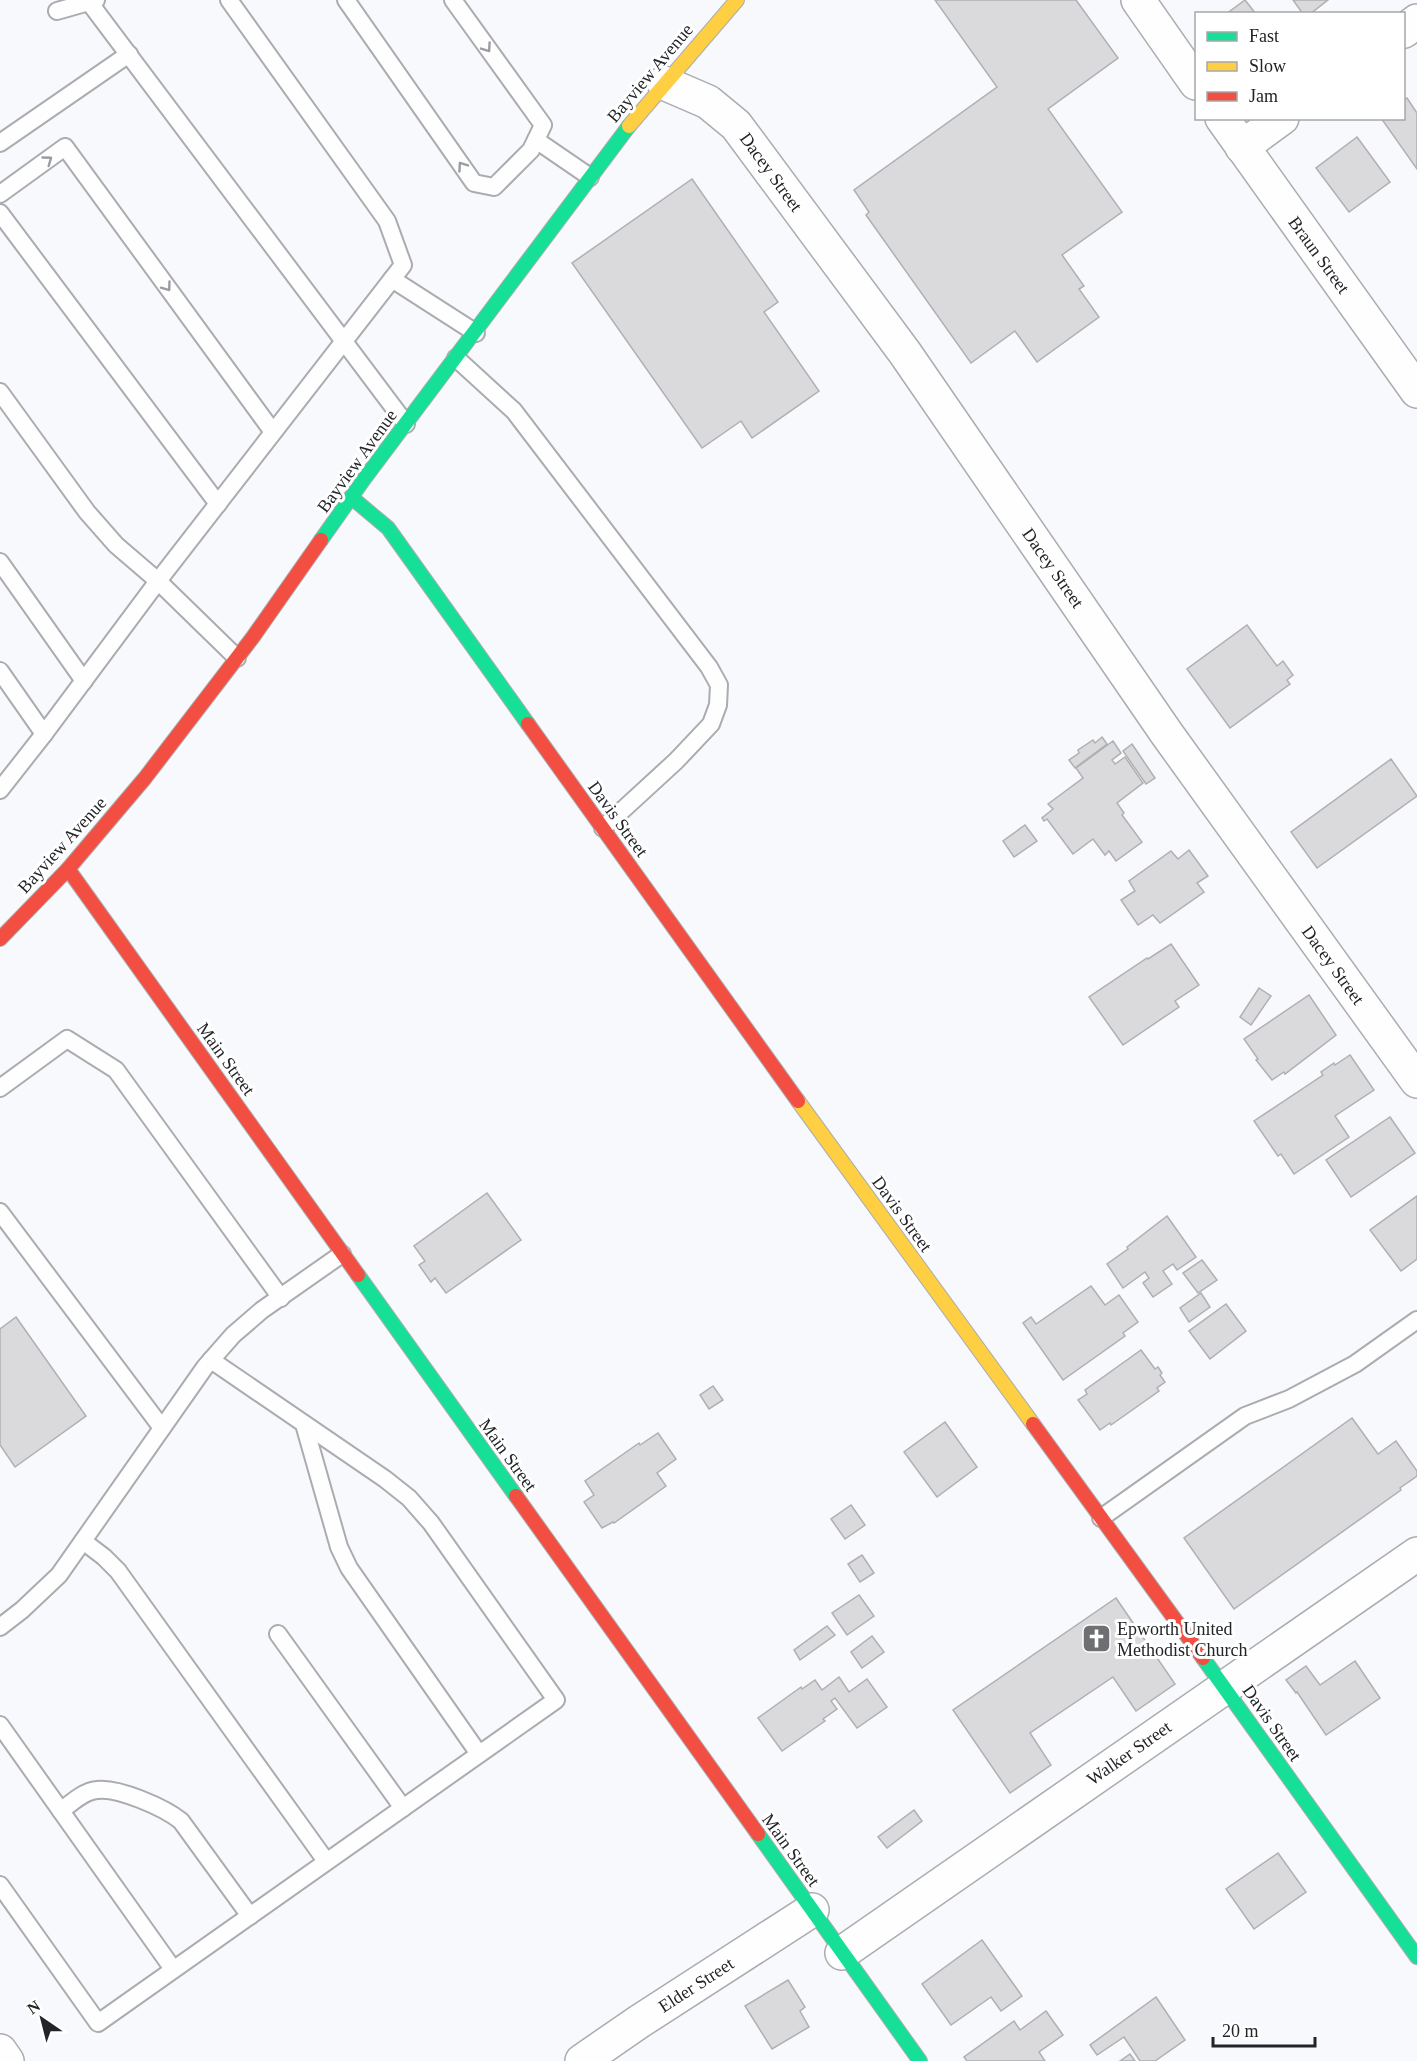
<svg xmlns="http://www.w3.org/2000/svg" width="1417" height="2061" viewBox="0 0 1417 2061" font-family="Georgia,serif">
<style>
.building{fill:#dad9db;stroke:#b0afb2;stroke-width:1.5}
.lines{fill:none;stroke-linecap:round;stroke-linejoin:round}
.lane-casing{stroke:#aaacaf;stroke-width:20}
.street-casing{stroke:#aaacaf;stroke-width:36}
.fast-casing{stroke:#aaacaf;stroke-width:16}
.slow-casing{stroke:#aaacaf;stroke-width:16}
.jam-casing{stroke:#aaacaf;stroke-width:16}
.lane{stroke:#fefeff;stroke-width:16}
.street{stroke:#fefeff;stroke-width:33}
.fast{stroke:#16e098;stroke-width:14}
.slow{stroke:#ffcf43;stroke-width:14}
.jam{stroke:#f24e42;stroke-width:14}
.oneway{stroke:#9b9c9e}
.labels{text-anchor:middle;dominant-baseline:central;stroke-width:6;stroke-linejoin:round;paint-order:stroke}
.street-label{font-size:18px;fill:#222427;stroke:#fff}
.poi-label{font-size:18px;fill:#222427;stroke:#fff;text-anchor:start}
</style>
<rect width="100%" height="100%" fill="#f7f9fc"/>
<g class="building">
<polygon points="935,0 1076,0 1118,58 1048,109 1122,212 1062,255 1084,286 1079,289 1099,317 1037,362 1015,331 971,363 866,215 869,212 854,190 997,87"/>
<polygon points="1245,0 1256,14 1226,14"/>
<polygon points="1293,0 1328,0 1310,14 1303,14"/>
<polygon points="1407,98 1417,113 1417,169 1381,118 1404,118 1404,100"/>
<polygon points="1357,137 1390,182 1349,212 1316,168"/>
<polygon points="692,179 778,302 764,312 819,391 752,438 741,421 702,448 572,263"/>
<polygon points="1247,625 1277,666 1283,661 1293,675 1287,680 1290,684 1230,728 1187,669"/>
<polygon points="1102,737 1107,744 1075,768 1069,760 1079,753 1078,750 1093,740 1095,743"/>
<polygon points="1113,741 1121,753 1112,760 1115,764 1125,757 1143,783 1117,803 1124,813 1122,815 1142,842 1116,861 1109,851 1105,855 1093,839 1073,854 1047,819 1044,821 1042,818 1053,809 1048,804 1083,778 1076,768"/>
<polygon points="1132,744 1155,778 1146,784 1123,751"/>
<polygon points="1391,759 1417,796 1317,868 1291,832"/>
<polygon points="1025,825 1037,841 1014,857 1003,841"/>
<polygon points="1189,850 1208,876 1197,883 1204,892 1160,923 1153,915 1138,925 1121,900 1135,891 1129,881 1171,851 1178,859"/>
<polygon points="1171,944 1199,985 1175,1001 1179,1007 1123,1045 1089,997 1147,958 1148,959"/>
<polygon points="1259,988 1271,996 1251,1025 1240,1017"/>
<polygon points="1309,995 1336,1035 1285,1074 1284,1072 1272,1080 1256,1060 1258,1059 1244,1039"/>
<polygon points="1350,1055 1374,1090 1335,1116 1349,1137 1294,1174 1281,1154 1278,1156 1254,1121 1323,1075 1321,1072 1334,1063 1335,1065"/>
<polygon points="1390,1117 1415,1153 1351,1197 1326,1160"/>
<polygon points="487,1193 521,1240 446,1293 435,1278 431,1282 419,1265 425,1261 414,1246"/>
<polygon points="1417,1196 1417,1259 1401,1271 1370,1230"/>
<polygon points="1167,1216 1196,1257 1177,1270 1173,1264 1163,1271 1172,1284 1153,1297 1143,1283 1149,1278 1145,1272 1123,1288 1107,1264 1128,1249 1127,1247"/>
<polygon points="1202,1260 1217,1280 1198,1293 1183,1273"/>
<polygon points="1091,1286 1105,1305 1119,1295 1138,1322 1123,1333 1125,1336 1063,1380 1023,1323 1031,1317 1036,1324"/>
<polygon points="1201,1293 1210,1307 1189,1322 1180,1308"/>
<polygon points="1226,1304 1246,1331 1210,1359 1189,1331"/>
<polygon points="16,1317 86,1416 15,1467 0,1445 0,1329"/>
<polygon points="1141,1350 1155,1369 1158,1367 1162,1373 1160,1375 1165,1382 1157,1388 1159,1391 1111,1425 1110,1423 1100,1430 1078,1400 1087,1394 1085,1390"/>
<polygon points="713,1386 723,1400 709,1409 700,1395"/>
<polygon points="1352,1418 1378,1454 1396,1441 1417,1471 1417,1476 1400,1488 1401,1490 1234,1609 1184,1538"/>
<polygon points="945,1422 977,1467 937,1497 904,1452"/>
<polygon points="658,1433 676,1459 657,1473 666,1486 614,1523 613,1522 602,1528 584,1502 594,1495 585,1481 639,1443 640,1445"/>
<polygon points="851,1505 865,1525 845,1539 831,1519"/>
<polygon points="862,1555 874,1573 860,1582 848,1564"/>
<polygon points="859,1595 874,1616 847,1635 832,1613"/>
<polygon points="1116,1598 1175,1684 1136,1711 1113,1677 1030,1733 1051,1765 1010,1793 953,1710"/>
<polygon points="827,1626 835,1635 800,1660 794,1650"/>
<polygon points="872,1636 884,1652 862,1668 851,1652"/>
<polygon points="1355,1661 1380,1698 1326,1735 1297,1692 1296,1693 1286,1680 1306,1666 1320,1685"/>
<polygon points="839,1677 849,1692 867,1679 887,1707 857,1728 835,1698 831,1701 837,1709 823,1719 825,1721 782,1751 758,1718 801,1687 802,1689 815,1680 822,1690"/>
<polygon points="914,1810 922,1821 887,1848 878,1837"/>
<polygon points="1278,1853 1306,1892 1254,1929 1226,1889"/>
<polygon points="982,1940 1022,1996 1001,2011 991,1997 951,2025 922,1984"/>
<polygon points="788,1980 805,2007 800,2011 809,2027 772,2049 745,2006"/>
<polygon points="1156,1997 1185,2040 1155,2061 1140,2061 1124,2037 1097,2055 1090,2045"/>
<polygon points="1046,2011 1063,2035 1039,2052 1045,2061 967,2061 964,2057 1014,2021 1020,2030"/>
<polygon points="1130,2054 1135,2061 1120,2061"/>
</g>
<g class="lines">
<defs>
<g id="lane">
<polyline points="346,0 474,183 494,187 531,150 543,125 453,0"/>
<polyline points="89,2 406,424"/>
<polyline points="57,11 96,0"/>
<polyline points="536,140 590,177"/>
<polyline points="0,143 129,54"/>
<polyline points="0,194 65,147 273,432"/>
<polyline points="0,213 218,504"/>
<polyline points="392,279 476,333"/>
<polyline points="456,358 514,411 709,667 719,685 718,705 711,724 676,761 603,828"/>
<polyline points="0,392 87,512 116,545 158,581 237,658"/>
<polyline points="0,562 84,681"/>
<polyline points="0,671 44,734 158,581 403,265 387,221 229,0"/>
<polyline points="0,790 44,734"/>
<polyline points="0,1088 67,1039 116,1070 281,1298"/>
<polyline points="0,1212 162,1428"/>
<polyline points="304,1424 339,1547 349,1568 479,1754"/>
<polyline points="1101,1518 1245,1416 1289,1399 1355,1364 1417,1320"/>
<polyline points="83,1541 104,1557 118,1571 326,1861"/>
<polyline points="0,1627 22,1610 59,1575 205,1367 233,1335 262,1310 342,1254"/>
<polyline points="278,1634 403,1808"/>
<polyline points="0,1725 173,1969"/>
<path d="M61,1811C71,1803 84,1791 97,1790C118,1787 165,1808 181,1821L250,1916"/>
<polyline points="0,1885 98,2023 556,1700 431,1523 409,1498 385,1479 211,1360"/>
</g>
<g id="street">
<polyline points="1138,0 1196,83"/>
<polyline points="1404,31 1417,21"/>
<polyline points="664,83 708,102 736,125 905,353 1167,734 1417,1081"/>
<polyline points="1222,118 1417,391"/>
<polyline points="1242,147 1282,118"/>
<polyline points="842,1953 1417,1554"/>
<polyline points="0,2051 7,2061"/>
<polyline points="582,2061 640,2021 812,1910"/>
</g>
<g id="fast">
<polyline points="351,497 388,528 528,724"/>
<polyline points="321,540 364,479 629,126"/>
<polyline points="358,1275 516,1496"/>
<polyline points="1203,1658 1417,1957"/>
<polyline points="758,1834 920,2061"/>
</g>
<g id="slow">
<polyline points="629,126 737,0"/>
<polyline points="798,1101 1033,1424"/>
</g>
<g id="jam">
<polyline points="528,724 798,1101"/>
<polyline points="68,869 358,1275"/>
<polyline points="0,939 68,869 145,778 253,637 321,540"/>
<polyline points="1033,1424 1203,1658"/>
<polyline points="516,1496 758,1834"/>
</g>
</defs>
<use href="#lane" class="lane-casing"/>
<use href="#street" class="street-casing"/>
<use href="#fast" class="fast-casing"/>
<use href="#slow" class="slow-casing"/>
<use href="#jam" class="jam-casing"/>
<use href="#lane" class="lane"/>
<use href="#street" class="street"/>
<use href="#fast" class="fast"/>
<use href="#slow" class="slow"/>
<use href="#jam" class="jam"/>
</g>
<defs><path id="oneway-chevron" d="M-2-3.5L2.5 0L-2 3.5" fill="none" stroke-width="1.6" stroke-linecap="round" stroke-linejoin="round" transform="scale(1.5)"/></defs>
<g class="oneway">
<use href="#oneway-chevron" transform="translate(487 48) rotate(55)"/>
<use href="#oneway-chevron" transform="translate(48 160) rotate(-36)"/>
<use href="#oneway-chevron" transform="translate(462 166) rotate(-125)"/>
<use href="#oneway-chevron" transform="translate(167 287) rotate(54)"/>
</g>
<defs>
<symbol id="church-square" viewBox="-11 -11 22 22"><rect x="-9" y="-9" width="18" height="18" rx="4" fill="#6d6f72" stroke="#fff"/><path d="M-1.2-6h2.4v3.5h3.3v2.4h-3.3V6h-2.4V-.1h-3.3v-2.4h3.3Z" fill="#fff"/></symbol>
</defs>
<g fill-rule="evenodd">
<use href="#church-square" x="1080" y="1622" width="33" height="33"/>
</g>
<g class="labels">
<g class="street-label">
<text transform="translate(650 73) rotate(-50)">Bayview Avenue</text>
<text transform="translate(771 172) rotate(54)">Dacey Street</text>
<text transform="translate(1319 255) rotate(54)">Braun Street</text>
<text transform="translate(357 461) rotate(-54)">Bayview Avenue</text>
<text transform="translate(1053 568) rotate(55)">Dacey Street</text>
<text transform="translate(618 819) rotate(54)">Davis Street</text>
<text transform="translate(62 845) rotate(-48)">Bayview Avenue</text>
<text transform="translate(1333 965) rotate(54)">Dacey Street</text>
<text transform="translate(226 1059) rotate(54)">Main Street</text>
<text transform="translate(902 1214) rotate(54)">Davis Street</text>
<text transform="translate(508 1455) rotate(54)">Main Street</text>
<text transform="translate(1272 1723) rotate(55)">Davis Street</text>
<text transform="translate(1129 1753) rotate(-35)">Walker Street</text>
<text transform="translate(791 1850) rotate(54)">Main Street</text>
<text transform="translate(696 1985) rotate(-33)">Elder Street</text>
</g>
<g class="poi-label">
<text x="1117" y="1629">Epworth United<tspan x="1117" dy="21">Methodist Church</tspan></text>
</g>
</g>
<rect x="1195" y="12" width="210" height="108" fill="#ffffff" stroke="#a7a7a9" stroke-width="1.5"/>
<rect x="1207" y="32" width="30" height="9" fill="#16e098" stroke="#a7a7a9" stroke-width="1.5"/>
<text x="1249" y="42" font-size="18" fill="#222427">Fast</text>
<rect x="1207" y="62" width="30" height="9" fill="#ffcf43" stroke="#a7a7a9" stroke-width="1.5"/>
<text x="1249" y="72" font-size="18" fill="#222427">Slow</text>
<rect x="1207" y="92" width="30" height="9" fill="#f24e42" stroke="#a7a7a9" stroke-width="1.5"/>
<text x="1249" y="102" font-size="18" fill="#222427">Jam</text>
<g transform="translate(42 2019) rotate(325)" stroke="#ffffff" stroke-width="4.5" paint-order="stroke">
<path d="M0-4.5L10 22L0 15L-10 22Z" fill="#222427"/>
<text y="-9" font-size="16" font-weight="bold" text-anchor="middle" fill="#222427">N</text>
</g>
<path d="M1213 2037v9h102v-9" fill="none" stroke="#222427" stroke-width="3"/>
<text x="1222" y="2037" font-size="18" fill="#222427" stroke="#ffffff" stroke-width="4.5" paint-order="stroke">20 m</text>
</svg>
